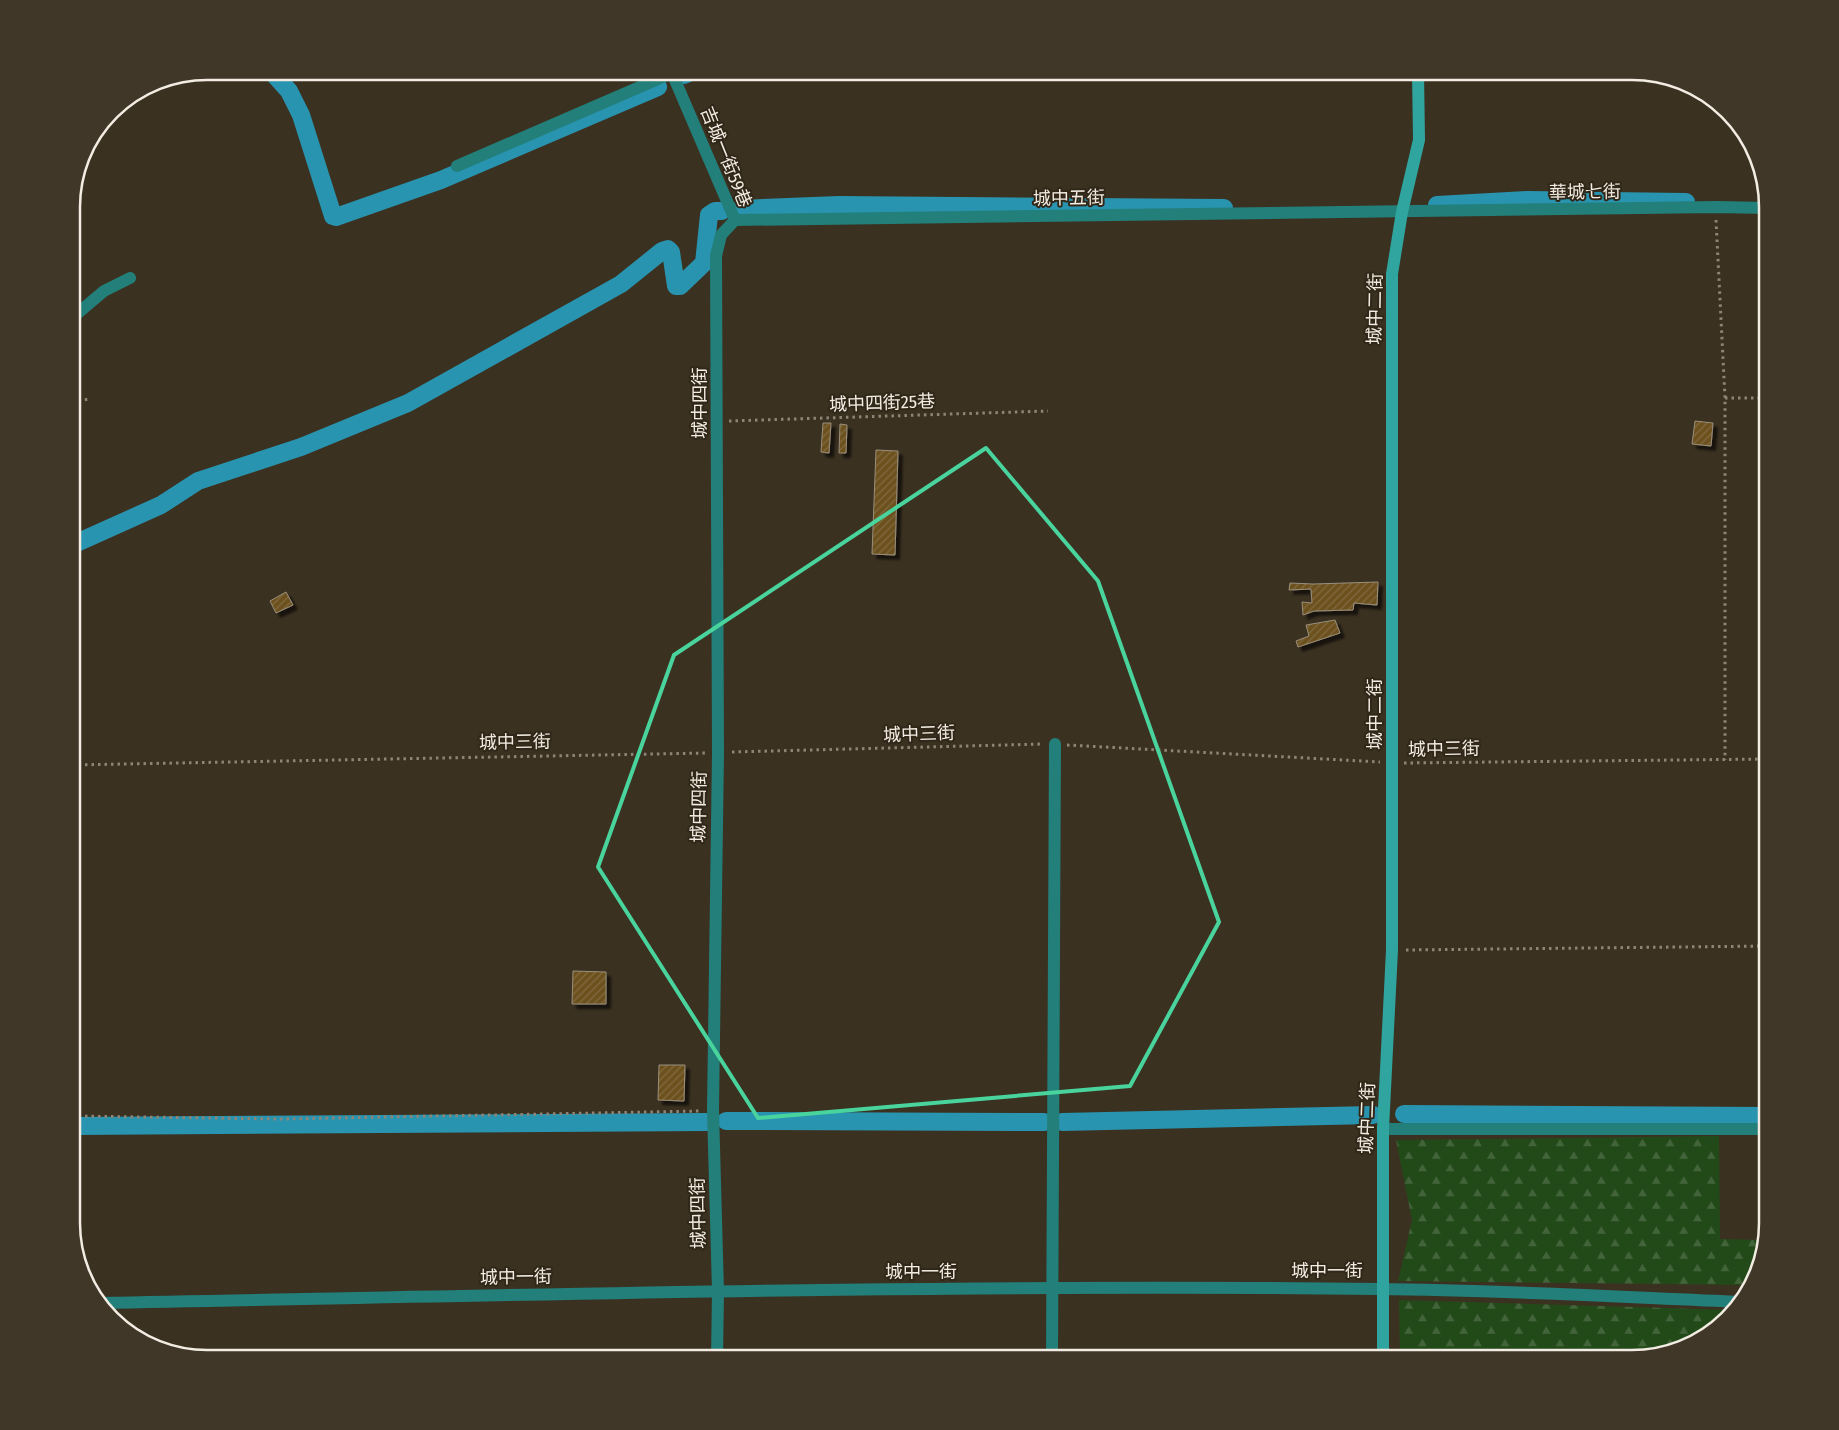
<svg xmlns="http://www.w3.org/2000/svg" width="1839" height="1430" viewBox="0 0 1839 1430" font-family="'Fira Sans Condensed','Noto Sans TC',sans-serif">
<style>
.forest{fill:url(#forest-firs)}
.lines{fill:none;stroke-linecap:round;stroke-linejoin:round}
.canal{stroke:#2994af;stroke-width:18}
.building{fill:url(#building-hatch);stroke:#9a8f7c;filter:url(#shadow)}
.path{stroke:#8d8577;stroke-width:3;stroke-dasharray:2.5 4;stroke-linecap:butt}
.street{stroke:#237f7a;stroke-width:12}
.secondary{stroke:#30a59f;stroke-width:12}
.marked{fill:none;stroke:#49d49d;stroke-width:4;stroke-linejoin:round}
.labels{text-anchor:middle;dominant-baseline:central;stroke-width:4;stroke-linejoin:round;paint-order:stroke}
.street-label{font-size:18px;fill:#f2ece2;stroke:#312718}
.rim{fill:none;stroke:#f2ece2;stroke-width:2.5}
</style>
<defs>
<pattern id="forest-firs" width="22" height="20" patternUnits="userSpaceOnUse" patternTransform="scale(1.25)"><rect width="22" height="20" fill="#224a19"/><path d="M5 1l3.5 6h-7zM16 11l3.5 6h-7z" fill="#43643a"/></pattern>
<pattern id="building-hatch" width="6" height="6" patternUnits="userSpaceOnUse" patternTransform="scale(1.25)"><rect width="6" height="6" fill="#6c511f"/><path d="M-1 1l2-2M0 6l6-6M5 7l2-2" fill="none" stroke="#816a3f"/></pattern>
<filter id="shadow"><feDropShadow dx="4.5" dy="4.5" stdDeviation="1" flood-color="#0009"/></filter>
</defs>
<rect width="100%" height="100%" fill="#3b3121"/>
<g class="forest">
<polygon points="1719,1136 1720,1239 1765,1240 1760,1267 1751,1285 1398,1281 1412,1220 1396,1140"/>
<polygon points="1399,1300 1734,1310 1692,1345 1632,1359 1400,1359"/>
</g>
<g class="lines">
<g class="canal">
<polyline points="271,71 289,91 301,115 333,216 336,217 441,180 658,87"/>
<polyline points="684,75 694,71"/>
<polyline points="1437,205 1527,200 1686,202"/>
<polyline points="740,209 839,205 1224,208"/>
<polyline points="72,545 161,505 198,481 301,447 408,403 621,284 662,251 668,249 671,252 676,286 680,286 704,263 709,215 715,211 722,211"/>
<polyline points="1404,1114 1768,1116"/>
<polyline points="726,1121 1044,1122"/>
<polyline points="1062,1122 1373,1115"/>
<polyline points="72,1126 707,1122"/>
</g>
</g>
<g class="building">
<polygon points="1695,421 1713,423 1711,446 1692,444"/>
<polygon points="823,423 831,423 829,453 821,452"/>
<polygon points="840,424 847,425 846,453 839,453"/>
<polygon points="876,450 898,451 895,555 872,554"/>
<polygon points="1378,582 1377,605 1354,603 1353,610 1314,611 1303,615 1302,602 1312,603 1311,589 1289,590 1290,583 1313,584"/>
<polygon points="286,592 293,605 276,613 270,601"/>
<polygon points="1335,620 1340,633 1298,647 1296,641 1309,636 1306,625"/>
<polygon points="573,971 606,972 606,1004 572,1004"/>
<polygon points="659,1065 685,1065 684,1101 658,1100"/>
</g>
<g class="lines">
<g class="path">
<polyline points="1716,220 1725,398 1725,760"/>
<polyline points="1725,398 1768,398"/>
<polyline points="72,402 89,399"/>
<polyline points="729,421 1048,411"/>
<polyline points="1067,745 1380,762"/>
<polyline points="732,752 1043,744"/>
<polyline points="1404,763 1768,759"/>
<polyline points="72,765 706,753"/>
<polyline points="1406,950 1768,946"/>
<polyline points="72,1116 280,1119 701,1111"/>
</g>
<g class="street">
<polyline points="677,71 672,73 735,220 721,235 716,256 718,753 713,1110 718,1291 717,1359"/>
<polyline points="457,166 672,73"/>
<polyline points="735,220 1716,207 1768,208"/>
<polyline points="72,318 104,291 130,278"/>
<polyline points="1383,1129 1768,1129"/>
<path d="M101,1303C527,1295 953,1284 1379,1289C1500,1290 1621,1297 1742,1302"/>
<polyline points="1052,1359 1055,744"/>
</g>
<polyline class="secondary" points="1383,1359 1383,1129 1392,950 1392,274 1402,212 1419,140 1418,71"/>
</g>
<path class="marked" d="M986,448L1098,581L1219,922L1130,1086L758,1118L598,867L674,655Z"/>
<g class="labels">
<g class="street-label">
<text transform="translate(726 157) rotate(68)">吉城一街59巷</text>
<text transform="translate(1585 192) rotate(-1)">華城七街</text>
<text transform="translate(1069 198) rotate(-1)">城中五街</text>
<text transform="translate(1375 309) rotate(-89)">城中二街</text>
<text transform="translate(700 403) rotate(-90)">城中四街</text>
<text transform="translate(882 403) rotate(-2)">城中四街25巷</text>
<text transform="translate(1375 714) rotate(-90)">城中二街</text>
<text transform="translate(919 734) rotate(-2)">城中三街</text>
<text transform="translate(515 742) rotate(-1)">城中三街</text>
<text transform="translate(1444 749) rotate(-1)">城中三街</text>
<text transform="translate(699 807) rotate(-89)">城中四街</text>
<text transform="translate(1367 1118) rotate(-88)">城中二街</text>
<text transform="translate(698 1213) rotate(-91)">城中四街</text>
<text x="1327" y="1271">城中一街</text>
<text x="921" y="1272">城中一街</text>
<text transform="translate(516 1277) rotate(-1)">城中一街</text>
</g>
</g>
<path d="M0 0H1839V1430H0ZM207 80H1632A127 127 0 0 1 1759 207V1223A127 127 0 0 1 1632 1350H207A127 127 0 0 1 80 1223V207A127 127 0 0 1 207 80Z" fill="#403728" fill-rule="evenodd"/>
<path class="rim" d="M207 80H1632A127 127 0 0 1 1759 207V1223A127 127 0 0 1 1632 1350H207A127 127 0 0 1 80 1223V207A127 127 0 0 1 207 80Z"/>
</svg>
